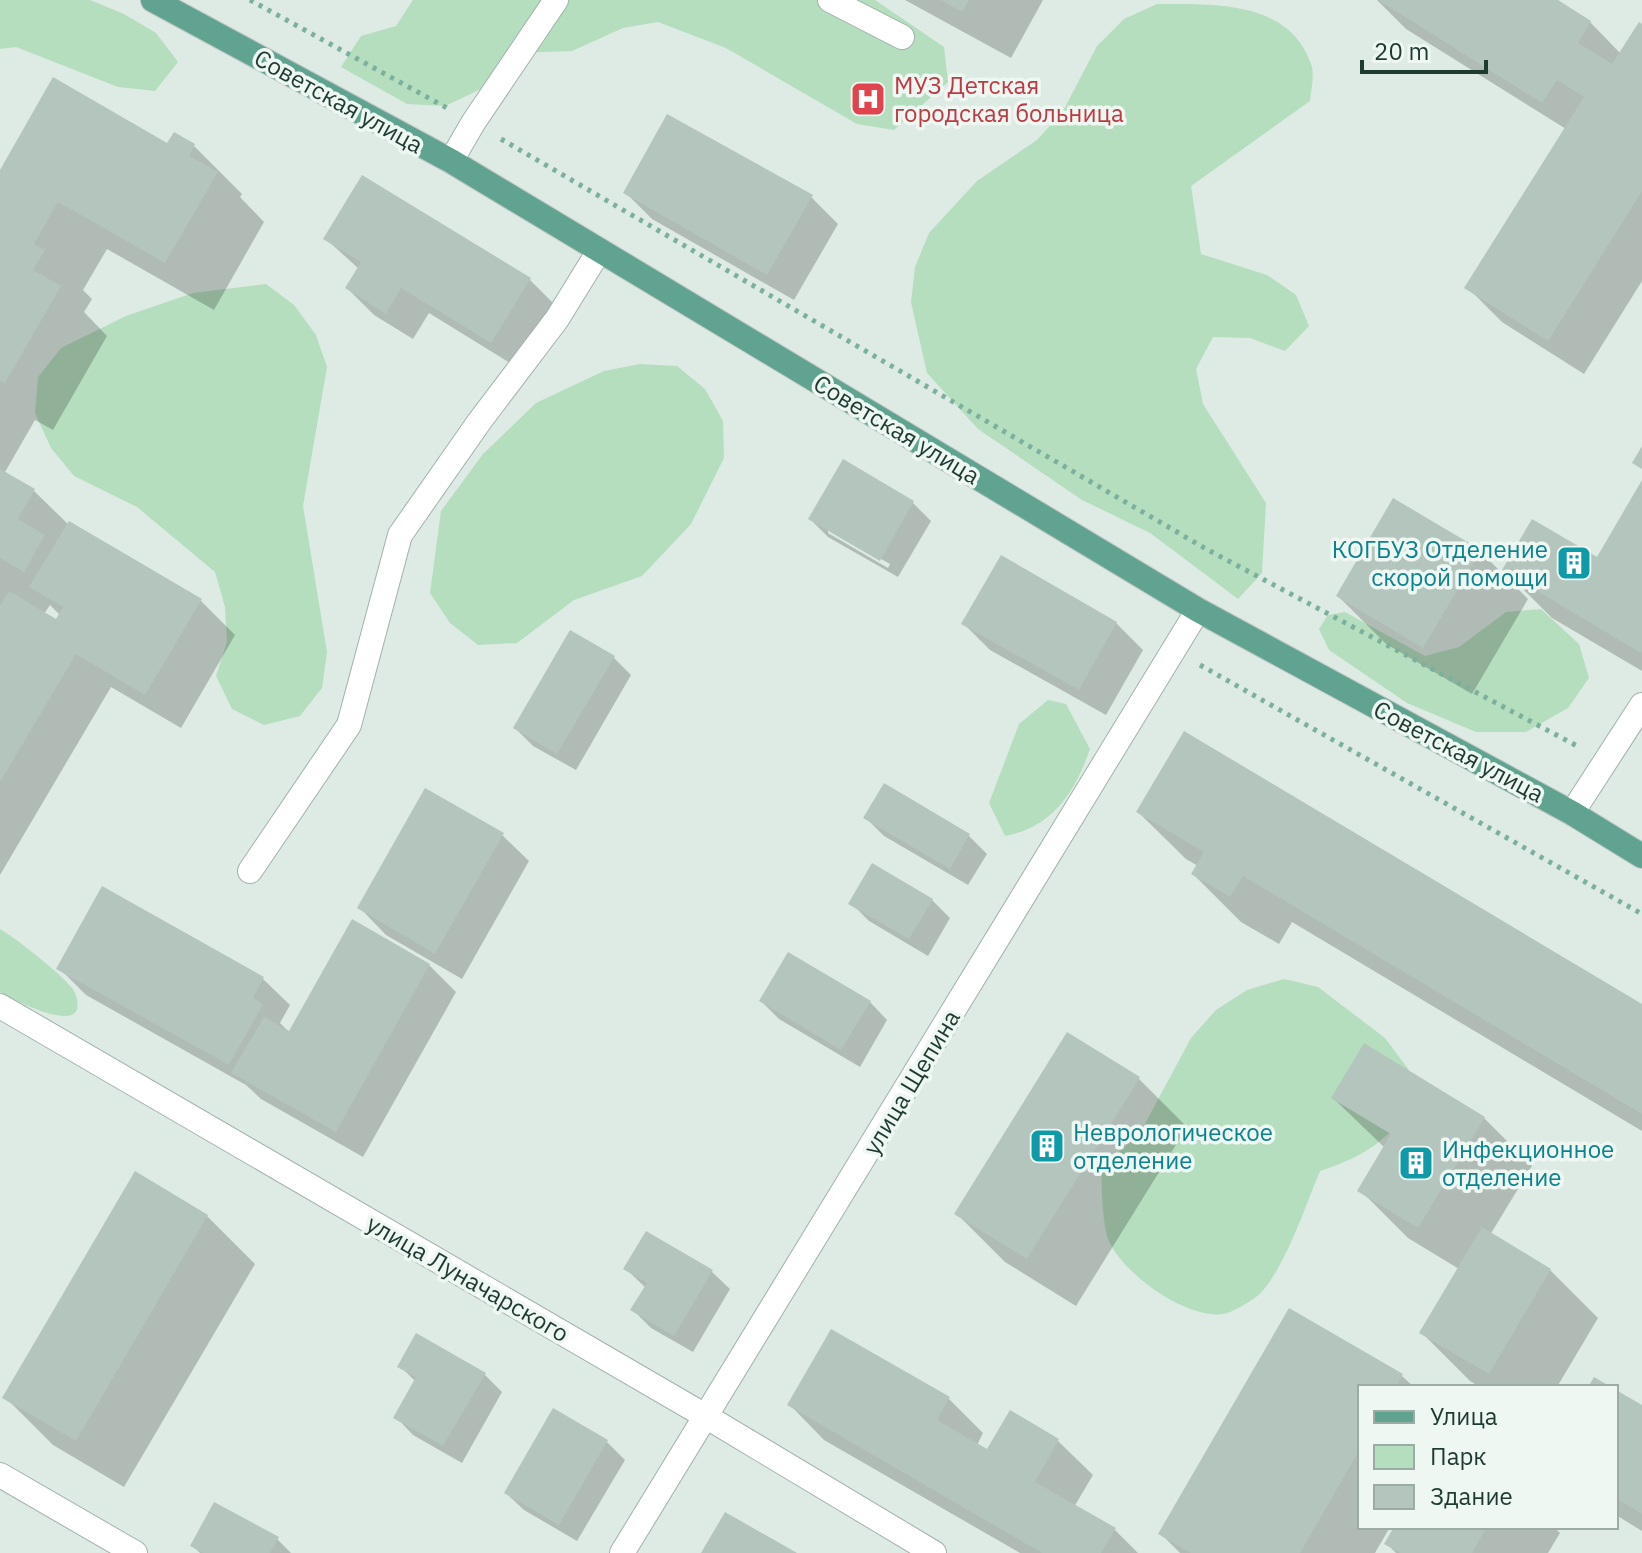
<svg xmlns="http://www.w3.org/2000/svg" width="1642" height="1553" viewBox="0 0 1642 1553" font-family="'IBM Plex Sans',sans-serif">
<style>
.green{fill:#b5debe}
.shadow{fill:#0003;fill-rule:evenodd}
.building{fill:#b3c5bd}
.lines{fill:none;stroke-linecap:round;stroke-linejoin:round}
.service-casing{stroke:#a1b2ab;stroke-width:26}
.minor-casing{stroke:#a1b2ab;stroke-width:26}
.primary-casing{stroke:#bcc4c2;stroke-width:26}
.path{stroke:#7cb09e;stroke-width:5;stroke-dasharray:4 6;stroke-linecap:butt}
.service{stroke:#fff;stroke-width:24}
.minor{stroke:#fff;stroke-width:24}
.primary{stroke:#5fa390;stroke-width:24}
.labels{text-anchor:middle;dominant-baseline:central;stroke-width:7;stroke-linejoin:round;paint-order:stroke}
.health-label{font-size:24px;fill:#be3a42;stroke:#eef7f2;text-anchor:start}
.street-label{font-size:24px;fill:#1e3b32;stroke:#eef7f2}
.culture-label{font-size:24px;fill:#0d838f;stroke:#eef7f2;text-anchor:start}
</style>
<rect width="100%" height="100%" fill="#deeae4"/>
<g class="green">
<polygon points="0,0 90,0 124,14 156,33 178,62 155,91 118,87 16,47 0,49"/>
<polygon points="413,0 875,0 944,47 948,82 894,130 857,124 726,48 658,22 623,28 572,51 517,53 479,90 445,106 407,104 341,67 361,36 396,26"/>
<path d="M1157,4C1214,4 1289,0 1311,64C1315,74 1311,90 1310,101L1191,186L1201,254L1267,275L1296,295L1309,326L1285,351L1250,338L1213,337L1196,369L1203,404L1266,503L1262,573L1238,599L1150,533L1082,500L978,429L927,373L911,302L915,267L929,233L977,181L1037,140L1063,111L1097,46L1124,19Z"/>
<polygon points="266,284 294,305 316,335 327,367 303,506 327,652 322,688 300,716 264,725 232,709 216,676 227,642 225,607 215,572 137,507 74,476 51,448 35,413 38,377 61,348 126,316 193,293"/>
<polygon points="640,364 677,366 705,389 723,421 724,458 691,524 642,576 574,600 517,643 478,645 450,623 430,593 441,511 483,454 536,403 604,371"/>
<polygon points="1541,609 1579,644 1589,678 1568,708 1526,732 1476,732 1407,703 1329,650 1319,629 1328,615 1345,612 1425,656 1459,647 1506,612"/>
<path d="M1048,700L1066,704L1090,749C1075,792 1053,827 1005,836L989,803L1019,724Z"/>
<path d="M0,929C14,937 70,980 75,993C93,1041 13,1000 0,992Z"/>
<path d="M1284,979L1318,987L1385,1038L1409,1070L1413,1106C1384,1143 1365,1156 1320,1171C1306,1204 1283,1275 1256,1297C1249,1302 1232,1313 1223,1314C1186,1319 1123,1274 1109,1241C1102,1226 1102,1186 1101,1168L1140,1133L1191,1038L1216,1010L1247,990Z"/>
</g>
<g class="shadow">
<polygon points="905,0 1043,0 1011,58"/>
<polygon points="1377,0 1554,0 1590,22 1621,54 1642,26 1642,281 1584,374 1502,322 1467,287 1566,129 1406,29"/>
<path d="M168,146H194L242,194L240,197L264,222L214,310L107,249L83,290L92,299L84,312L107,336L53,430L35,420L5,472L34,491L69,525L201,601L235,635L181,728L111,687L0,875V174ZM50,605L60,615L57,622L44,614Z"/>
<polygon points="625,192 811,197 838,224 794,300 652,219"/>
<polygon points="326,239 529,279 556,306 518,368 429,313 413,339 374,315 347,288 359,269"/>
<path d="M844,462L913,503L931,521L898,577L828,537L810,519ZM828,529L890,564L888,568L828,533Z"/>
<polygon points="1642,484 1642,671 1552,618 1504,570 1598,559"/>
<polygon points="1480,551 1528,599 1472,694 1386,644 1338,596"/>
<polygon points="1116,623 1143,650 1106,715 990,650 964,624"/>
<polygon points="613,657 631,675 576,770 533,746 515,728"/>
<polygon points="1138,812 1642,1006 1642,1131 1292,922 1279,944 1241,922 1193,874 1198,866 1186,859"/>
<polygon points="866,818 969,836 987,854 968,885 884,836"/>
<polygon points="502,835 529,861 462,979 386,935 360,908"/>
<polygon points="932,900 950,918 928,956 869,921 851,903"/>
<polygon points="429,965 456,992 363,1157 261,1099 246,1085 86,995 59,968 263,979 290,1005 280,1023 290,1033"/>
<polygon points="761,1001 870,1002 887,1020 860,1067 779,1019"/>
<polygon points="1139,1079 1187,1127 1076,1306 1005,1262 957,1214"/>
<polygon points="1333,1098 1484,1118 1532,1166 1490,1235 1550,1270 1598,1318 1557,1387 1480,1387 1470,1381 1422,1333 1459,1269 1408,1238 1360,1190 1385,1148"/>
<polygon points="207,1216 255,1264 124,1487 53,1445 5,1397"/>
<polygon points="647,1233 712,1272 730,1289 693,1352 651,1328 633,1310 646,1288 626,1269"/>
<polygon points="1290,1311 1402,1376 1414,1387 1360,1387 1360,1527 1390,1527 1375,1553 1180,1553 1161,1534"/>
<polygon points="400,1366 484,1374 502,1392 462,1463 413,1435 396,1417 416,1382"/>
<polygon points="1616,1392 1642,1408 1642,1531 1616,1515"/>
<polygon points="949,1399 983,1433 977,1445 988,1452 1058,1441 1093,1475 1074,1507 1115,1530 1138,1553 1020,1553 824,1440 790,1405"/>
<polygon points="607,1442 625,1460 577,1541 524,1510 506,1493"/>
<polygon points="1396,1527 1554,1527 1560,1533 1548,1553 1396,1553 1386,1543"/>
<polygon points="277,1539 291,1553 200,1553 192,1545"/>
</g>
<g class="building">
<polygon points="941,0 969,0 962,12"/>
<polygon points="1378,0 1558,0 1591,21 1578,43 1612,64 1639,22 1642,24 1642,191 1548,341 1464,288 1584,97 1557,80 1542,103"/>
<polygon points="53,77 167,143 174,132 195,144 189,156 218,172 165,263 58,202 34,244 45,250 33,270 61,286 5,383 0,381 0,170"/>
<polygon points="667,114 813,195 767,275 623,193"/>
<polygon points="362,175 531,278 491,343 401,288 386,314 345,288 361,262 323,239"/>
<polygon points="1642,446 1642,469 1632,463"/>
<polygon points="843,459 914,501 880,561 808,519"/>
<polygon points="0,469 35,489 18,519 45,535 24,572 0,558"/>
<polygon points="1642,480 1642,651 1641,653 1502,570 1532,519 1597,557"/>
<polygon points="1393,498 1481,550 1423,648 1336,596"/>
<polygon points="69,521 202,599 145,695 76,654 0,782 0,606 9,591 56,619 63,607 29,587"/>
<polygon points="1001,555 1117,622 1079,690 961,624"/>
<polygon points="570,630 615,656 557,754 513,728"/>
<polygon points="1184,731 1642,1004 1642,1114 1243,876 1230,897 1191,874 1204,852 1136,812"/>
<polygon points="884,783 970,834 950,869 863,818"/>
<polygon points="425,788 504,833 435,954 357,908"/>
<polygon points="872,863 933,899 909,939 848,904"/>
<polygon points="102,886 264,977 253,998 263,1004 229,1065 56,969"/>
<polygon points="352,919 430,964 336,1132 231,1073 264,1017 289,1031"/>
<polygon points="788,952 871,1001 841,1050 759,1001"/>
<polygon points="1067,1032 1140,1077 1027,1259 954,1214"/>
<polygon points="1364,1043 1485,1117 1418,1228 1357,1191 1391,1134 1331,1098"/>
<polygon points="135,1171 208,1215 76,1441 2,1398"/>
<polygon points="1482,1227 1551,1269 1489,1374 1419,1333"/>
<polygon points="646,1231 713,1270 674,1336 630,1310 647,1283 623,1269"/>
<polygon points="1289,1308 1403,1374 1396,1387 1360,1387 1360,1449 1300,1553 1191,1553 1158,1534"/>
<polygon points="831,1329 950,1397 937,1420 987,1449 1010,1410 1059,1439 1035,1482 1116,1528 1101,1553 1042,1553 787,1405"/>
<polygon points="416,1333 486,1373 443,1446 393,1418 416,1377 397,1367"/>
<polygon points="1594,1377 1611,1387 1588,1387"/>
<polygon points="1616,1390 1642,1405 1642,1514 1616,1498"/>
<polygon points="553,1408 608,1440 559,1525 504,1493"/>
<polygon points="214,1502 279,1537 270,1553 203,1553 190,1546"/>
<polygon points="725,1512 797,1553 701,1553"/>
<polygon points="1394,1527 1487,1527 1472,1553 1400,1553 1384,1544"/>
</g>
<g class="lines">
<defs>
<g id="service">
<polyline points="830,0 902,37"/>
<polyline points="451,161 473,123 556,0"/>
<polyline points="250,871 349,725 400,535 479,422 557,319 599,251"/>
</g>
<g id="minor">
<polyline points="1572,813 1642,705"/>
<polyline points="0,1006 707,1417 934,1553"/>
<polyline points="0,1475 135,1553"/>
<polyline points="622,1553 1198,610"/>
</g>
<polyline id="primary" points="153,0 451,161 1198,610 1572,813 1642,856"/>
</defs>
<use href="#service" class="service-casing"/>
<use href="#minor" class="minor-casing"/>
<use href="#primary" class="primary-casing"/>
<g class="path">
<polyline points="250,0 447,108"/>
<polyline points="501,139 1208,550 1579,747"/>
<polyline points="1200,665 1642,914"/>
</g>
<use href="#service" class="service"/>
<use href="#minor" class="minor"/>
<use href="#primary" class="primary"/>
</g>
<defs>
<symbol id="hospital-square" viewBox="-11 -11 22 22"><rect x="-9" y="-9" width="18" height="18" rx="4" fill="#e0444e" stroke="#eef7f2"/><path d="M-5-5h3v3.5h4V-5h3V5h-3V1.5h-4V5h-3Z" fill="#fff"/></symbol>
<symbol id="building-square" viewBox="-11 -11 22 22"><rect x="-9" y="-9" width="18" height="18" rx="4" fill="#0f9aa8" stroke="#eef7f2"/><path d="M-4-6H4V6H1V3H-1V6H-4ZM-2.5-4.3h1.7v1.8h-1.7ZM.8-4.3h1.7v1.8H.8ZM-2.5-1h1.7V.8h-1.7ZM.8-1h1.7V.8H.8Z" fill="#fff"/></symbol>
</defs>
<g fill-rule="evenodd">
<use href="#hospital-square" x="848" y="79" width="40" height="40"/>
<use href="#building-square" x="1554" y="543" width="40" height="40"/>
<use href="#building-square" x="1027" y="1126" width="40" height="40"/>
<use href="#building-square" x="1396" y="1143" width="40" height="40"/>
</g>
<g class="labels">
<g class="health-label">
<text x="894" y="85">МУЗ Детская<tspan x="894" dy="28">городская больница</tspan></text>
</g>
<g class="street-label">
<text transform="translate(339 101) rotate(29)">Советская улица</text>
<text transform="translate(897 429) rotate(31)">Советская улица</text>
<text transform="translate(1459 751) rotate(28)">Советская улица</text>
<text transform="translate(911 1082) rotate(-59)">улица Щепина</text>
<text transform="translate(468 1278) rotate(30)">улица Луначарского</text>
</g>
<g class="culture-label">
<text x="1548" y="549" text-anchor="end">КОГБУЗ Отделение<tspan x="1548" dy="28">скорой помощи</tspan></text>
<text x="1073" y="1132">Неврологическое<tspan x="1073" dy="28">отделение</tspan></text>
<text x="1442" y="1149">Инфекционное<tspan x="1442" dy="28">отделение</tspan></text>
</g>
</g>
<rect x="1358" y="1385" width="260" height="144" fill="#eef7f2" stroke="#9baca5" stroke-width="2"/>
<rect x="1374" y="1411" width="40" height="12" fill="#5fa390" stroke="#9baca5" stroke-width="2"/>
<text x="1430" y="1425" font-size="24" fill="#1e3b32">Улица</text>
<rect x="1374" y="1445" width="40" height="24" fill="#b5debe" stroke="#9baca5" stroke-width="2"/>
<text x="1430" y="1465" font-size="24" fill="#1e3b32">Парк</text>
<rect x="1374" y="1485" width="40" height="24" fill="#b3c5bd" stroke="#9baca5" stroke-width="2"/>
<text x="1430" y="1505" font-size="24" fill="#1e3b32">Здание</text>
<path d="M1362 60v12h124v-12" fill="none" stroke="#1e3b32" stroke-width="4"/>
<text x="1374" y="60" font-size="24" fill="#1e3b32" stroke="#eef7f2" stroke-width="6" paint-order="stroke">20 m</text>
</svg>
